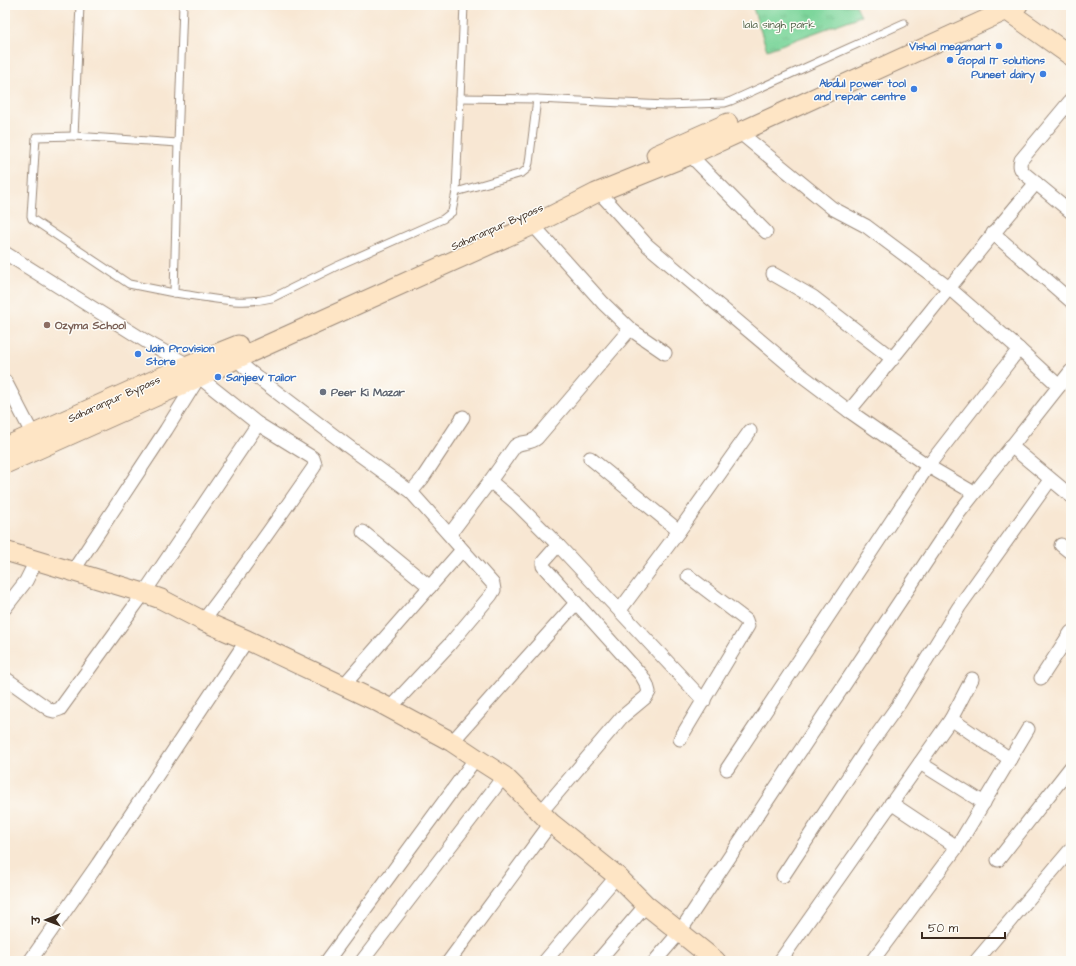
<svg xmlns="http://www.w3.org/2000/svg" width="1076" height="966" viewBox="0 0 1076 966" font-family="'Architects Daughter','Playpen Sans Deva',sans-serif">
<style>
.grass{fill:url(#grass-tufts);stroke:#5c805c}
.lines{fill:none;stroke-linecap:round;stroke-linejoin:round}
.lane-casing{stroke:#9a8878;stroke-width:9}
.street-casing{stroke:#9a8878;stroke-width:15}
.secondary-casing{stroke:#9a8878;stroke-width:21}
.lane{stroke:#fff;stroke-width:7}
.street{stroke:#fff;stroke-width:13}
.secondary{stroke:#fee5c5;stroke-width:19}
.shop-dot{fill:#3f7fe0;stroke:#fdfcf7;stroke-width:1.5}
.education-dot{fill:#8d6e63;stroke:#fdfcf7;stroke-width:1.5}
.worship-dot{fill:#6b7280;stroke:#fdfcf7;stroke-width:1.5}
.labels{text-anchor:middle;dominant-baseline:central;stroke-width:3;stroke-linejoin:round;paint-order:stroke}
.park-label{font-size:11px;fill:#4f5e44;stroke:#fdfcf7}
.shop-label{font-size:11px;font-weight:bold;fill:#366cbe;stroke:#fdfcf7;text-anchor:end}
.street-label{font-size:11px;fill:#3b2a1e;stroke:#fdfcf7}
.education-label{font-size:11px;font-weight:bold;fill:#785e54;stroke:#fdfcf7;text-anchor:start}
.worship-label{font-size:11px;font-weight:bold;fill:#5b616d;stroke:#fdfcf7;text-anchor:start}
</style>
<defs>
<pattern id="grass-tufts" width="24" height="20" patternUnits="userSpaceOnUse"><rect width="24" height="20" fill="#7dd69b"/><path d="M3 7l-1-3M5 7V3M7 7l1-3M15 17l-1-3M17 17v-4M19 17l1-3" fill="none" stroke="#6db885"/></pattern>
</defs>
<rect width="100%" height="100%" fill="#fdfcf7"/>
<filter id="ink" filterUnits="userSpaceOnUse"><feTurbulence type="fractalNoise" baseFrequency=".025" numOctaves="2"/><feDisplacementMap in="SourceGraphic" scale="8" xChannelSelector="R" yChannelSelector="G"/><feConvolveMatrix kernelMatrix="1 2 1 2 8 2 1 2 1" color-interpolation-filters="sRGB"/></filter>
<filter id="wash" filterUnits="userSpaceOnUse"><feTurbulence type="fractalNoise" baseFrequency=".012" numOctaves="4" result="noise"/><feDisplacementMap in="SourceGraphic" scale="16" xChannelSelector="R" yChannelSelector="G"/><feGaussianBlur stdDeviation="0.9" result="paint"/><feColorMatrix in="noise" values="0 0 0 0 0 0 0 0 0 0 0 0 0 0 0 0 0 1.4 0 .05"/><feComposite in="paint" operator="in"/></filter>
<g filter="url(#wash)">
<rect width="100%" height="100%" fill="#f8e7d3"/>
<polygon class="grass" points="752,5 856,5 861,16 767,50"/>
</g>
<g filter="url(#ink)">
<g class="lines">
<defs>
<g id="lane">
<polyline points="80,5 74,136 178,143 183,5"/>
<polyline points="460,98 537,99 666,105 725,103 731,101 904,23"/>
<polyline points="74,136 36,137 31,216 32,219 129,284 174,293"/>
<path d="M178,143L174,293C206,297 240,306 272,298L337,266L443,219L452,212L456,192L464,5"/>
<polyline points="456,192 522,173 527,169 529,163 537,99"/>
</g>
<g id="street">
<path d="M1071,100L1021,160C1019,166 1020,169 1025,174L1071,212"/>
<polyline points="739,132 832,208 866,226 949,288 1019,349 1059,386"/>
<polyline points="690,155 766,232"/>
<polyline points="599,192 647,245 800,374 849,411 928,466 974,493"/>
<polyline points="533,225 603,303 630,329 665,353"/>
<polyline points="993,233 1071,301"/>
<polyline points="5,253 147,342 188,365"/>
<polyline points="773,274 813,297 893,359"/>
<polyline points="236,359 249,371 349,447 411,492 493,584 494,590 491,595 449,645 390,708"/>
<polyline points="5,381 33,435"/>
<path d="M849,411C912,336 972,257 1036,183"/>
<polyline points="1011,446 1071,496"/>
<polyline points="590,458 679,531"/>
<polyline points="490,481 515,502 558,545 704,701"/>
<polyline points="411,492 422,479 463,417"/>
<polyline points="363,532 430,587"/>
<path d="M450,534L490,481L515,446C522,441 530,444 537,438L630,329"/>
<polyline points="1061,545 1071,553"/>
<path d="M73,571L166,430L199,377L258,424L313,458L315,464L314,467C278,519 242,571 203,621"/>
<polyline points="5,608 26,581 36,561"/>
<polyline points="620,610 679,531 750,431"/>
<polyline points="5,678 50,710 54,711 60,709 144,593 258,424"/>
<polyline points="1041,678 1071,632"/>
<polyline points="343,686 462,550"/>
<polyline points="951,719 1010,759"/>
<polyline points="680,739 748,626 746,620 688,576"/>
<polyline points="452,742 514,672 576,603"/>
<polyline points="920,763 984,803"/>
<polyline points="727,769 928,466 1019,349"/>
<polyline points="891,803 957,847"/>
<polyline points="541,812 622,717 646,697 649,692 647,685 642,676 543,566 543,562 558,545"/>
<polyline points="998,860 1071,767"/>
<polyline points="783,876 866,750 899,704 959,607 1050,480"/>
<polyline points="30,961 98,864 247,640"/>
<polyline points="327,961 476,758"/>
<polyline points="362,961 504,776"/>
<polyline points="449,961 551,823"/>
<polyline points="545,961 617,876"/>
<polyline points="598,961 646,905"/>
<polyline points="655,961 679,933 958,514 1071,371"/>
<polyline points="780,961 951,719 972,679"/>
<polyline points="872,961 957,847 1028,729"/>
<polyline points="976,961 1071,849"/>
</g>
<g id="secondary">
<polyline points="999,5 1071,56"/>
<polyline points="656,155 728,123"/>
<polyline points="5,447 188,365 238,345"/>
<polyline points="5,464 199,377 236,359 533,225 596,193 690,155 1018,5"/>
<polyline points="5,551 144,593 161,599 203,621 247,640 378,702 452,742 476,758 504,776 551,823 617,876 646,905 716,961"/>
</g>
</defs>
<use href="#lane" class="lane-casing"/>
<use href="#street" class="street-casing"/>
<use href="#secondary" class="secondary-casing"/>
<use href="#lane" class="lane"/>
<use href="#street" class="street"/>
<use href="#secondary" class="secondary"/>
</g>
</g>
<g class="shop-dot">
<circle cx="999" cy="46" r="4"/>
<circle cx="950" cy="60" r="4"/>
<circle cx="1043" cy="74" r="4"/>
<circle cx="914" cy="89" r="4"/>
<circle cx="138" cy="354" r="4"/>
<circle cx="218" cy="377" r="4"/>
</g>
<circle class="education-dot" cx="47" cy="325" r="4"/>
<circle class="worship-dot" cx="323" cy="392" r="4"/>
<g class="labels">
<g class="park-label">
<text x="779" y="24">lala singh park</text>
</g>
<g class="shop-label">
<text x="991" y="46">Vishal megamart</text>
<text x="958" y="60" text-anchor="start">Gopal IT solutions</text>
<text x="1035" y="74">Puneet dairy</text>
<text x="906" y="83">Abdul power tool<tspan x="906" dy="13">and repair centre</tspan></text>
<text x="146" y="348" text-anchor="start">Jain Provision<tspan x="146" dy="13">Store</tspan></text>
<text x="226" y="377" text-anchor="start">Sanjeev Tailor</text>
</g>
<g class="street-label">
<text transform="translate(497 227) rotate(-24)">Saharanpur Bypass</text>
<text transform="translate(114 399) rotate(-24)">Saharanpur Bypass</text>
</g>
<g class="education-label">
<text x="55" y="325">Ozyma School</text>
</g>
<g class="worship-label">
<text x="331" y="392">Peer Ki Mazar</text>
</g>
</g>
<rect width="1076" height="966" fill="none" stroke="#fdfcf7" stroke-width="20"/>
<g transform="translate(46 920) rotate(269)" stroke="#fdfcf7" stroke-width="3" paint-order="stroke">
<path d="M0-3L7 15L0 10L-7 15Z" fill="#3b2a1e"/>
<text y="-6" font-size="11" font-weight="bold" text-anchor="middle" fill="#3b2a1e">उ</text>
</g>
<path d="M922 932v6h83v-6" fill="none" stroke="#3b2a1e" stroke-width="2"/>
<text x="928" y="932" font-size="12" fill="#3b2a1e" stroke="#fdfcf7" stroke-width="3" paint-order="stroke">50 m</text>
</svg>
